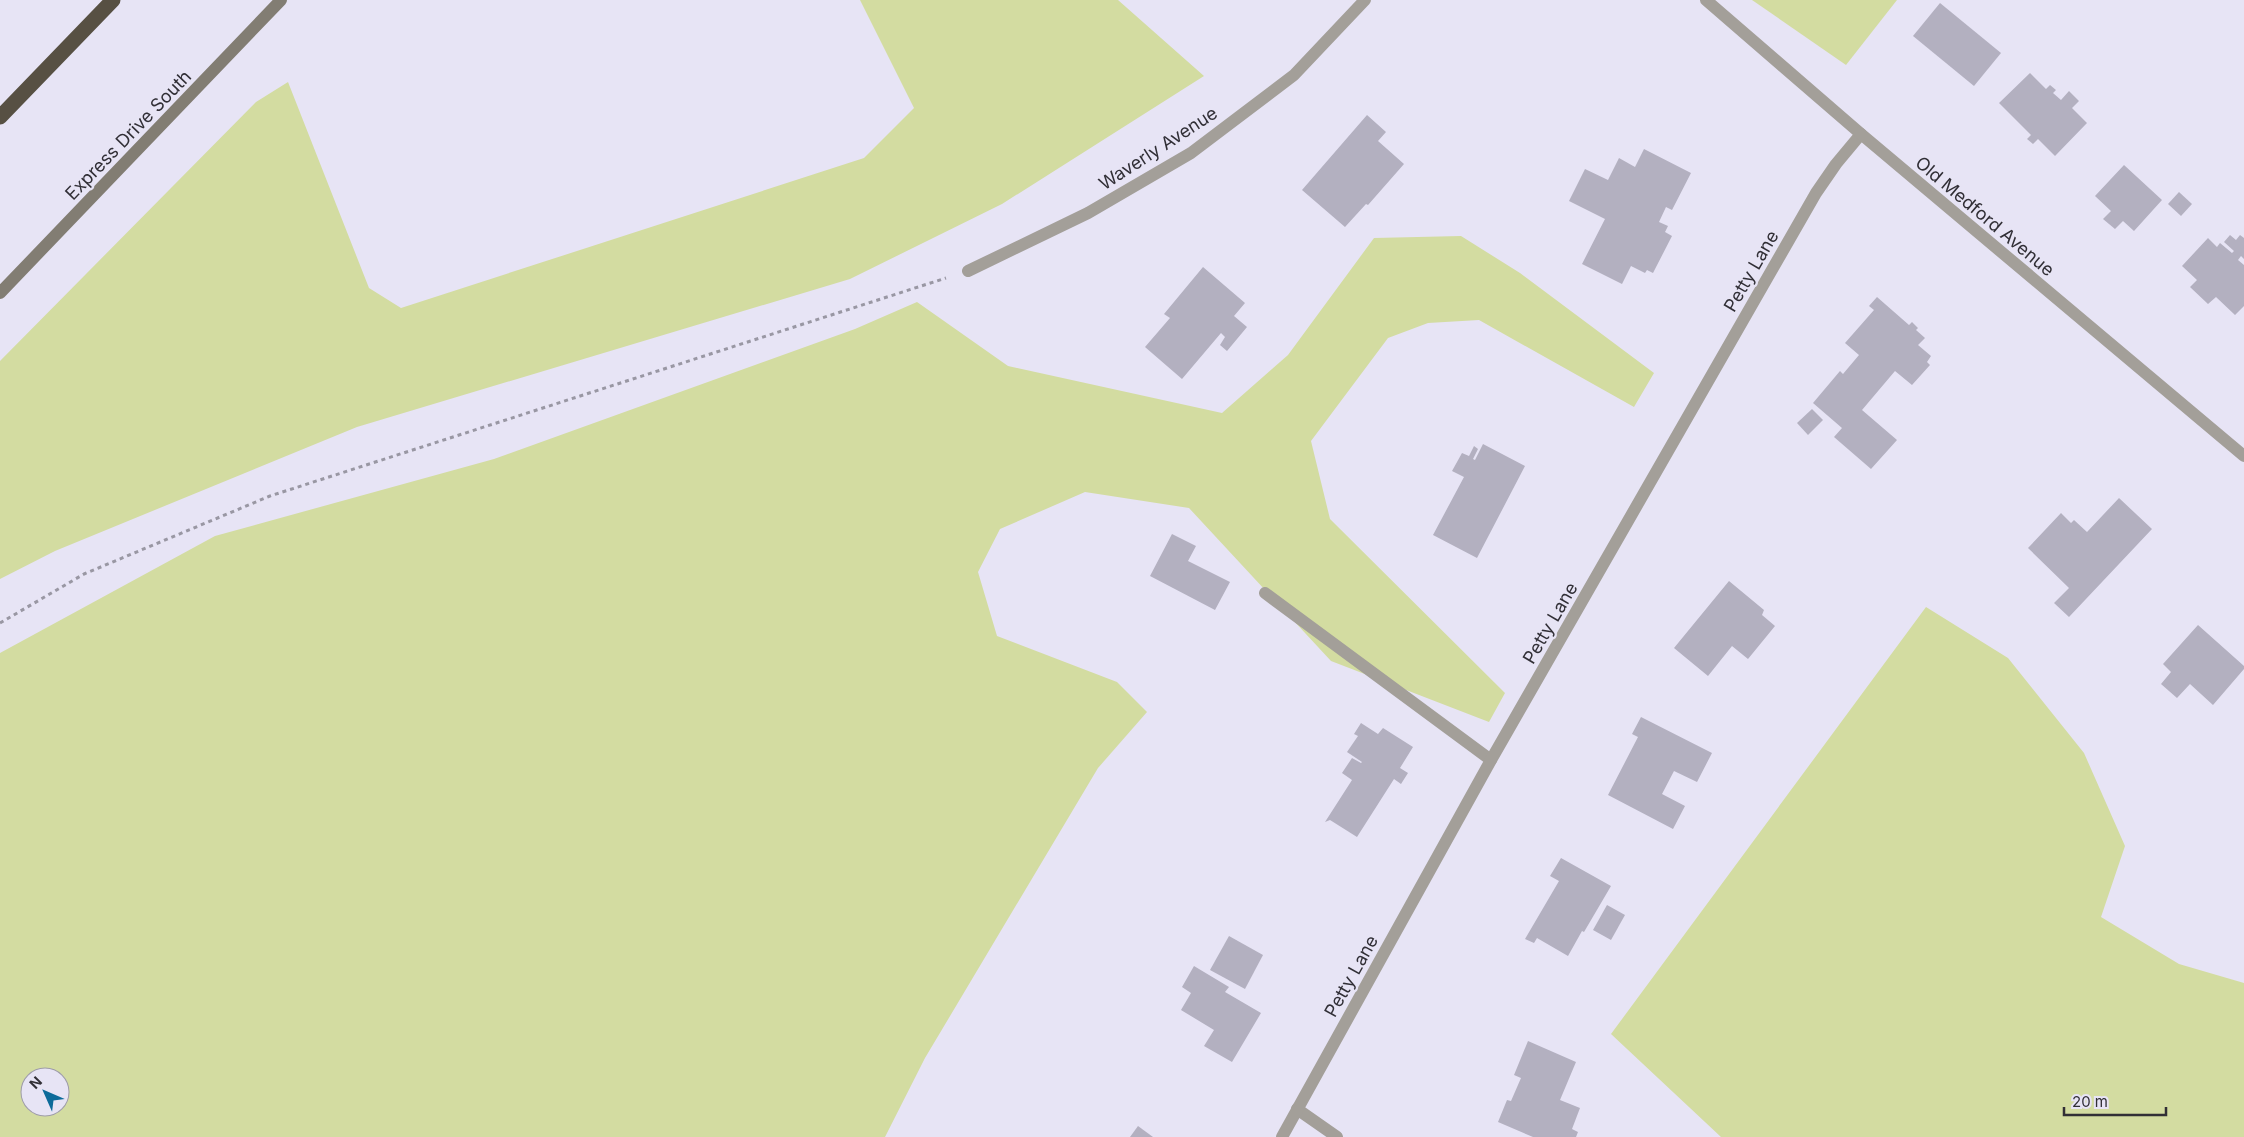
<svg xmlns="http://www.w3.org/2000/svg" width="2244" height="1137" viewBox="0 0 2244 1137" font-family="Inter,sans-serif">
<style>
.green{fill:#d3dca1;fill-rule:evenodd}
.building{fill:#b3b0c0}
.lines{fill:none;stroke-linecap:round;stroke-linejoin:round}
.path{stroke:#9997a3;stroke-width:3;stroke-dasharray:4 4;stroke-linecap:butt}
.service{stroke:#a39f99;stroke-width:12}
.minor{stroke:#a39f99;stroke-width:12}
.tertiary{stroke:#a39f99;stroke-width:12}
.secondary{stroke:#827d73;stroke-width:12}
.motorway{stroke:#575043;stroke-width:15}
.labels{text-anchor:middle;dominant-baseline:central;stroke-width:4.5;stroke-linejoin:round;paint-order:stroke}
.street-label{font-size:18px;fill:#312f36;stroke:#e7e4f5}
</style>
<rect width="100%" height="100%" fill="#e7e4f5"/>
<g class="green">
<polygon points="860,0 1118,0 1204,76 1002,204 850,279 357,427 55,551 0,579 0,361 256,102 288,82 369,288 401,308 864,158 914,108"/>
<polygon points="1752,0 1897,0 1846,65"/>
<path d="M1461,236L1520,273L1654,373L1634,407L1479,320L1428,323L1388,338L1311,441L1330,519L1505,693L1489,722L1331,661L1189,508L1085,492L1000,529L978,572L997,636L1117,682L1147,712L1098,768L925,1058L885,1137H0V653L215,536L494,459L855,329L917,302L1008,366L1222,413L1288,355L1374,238ZM30,1077H60V1107H30Z"/>
<polygon points="1926,607 2008,658 2084,753 2125,846 2101,917 2179,964 2244,983 2244,1137 1721,1137 1611,1034"/>
</g>
<g class="building">
<polygon points="1940,3 2001,53 1974,86 1913,36"/>
<polygon points="2030,73 2046,89 2050,85 2056,90 2053,93 2061,100 2069,91 2079,101 2072,108 2087,123 2055,156 2038,139 2033,144 2027,139 2031,135 1999,103"/>
<polygon points="1367,115 1386,132 1378,141 1404,164 1368,205 1366,204 1345,227 1302,190"/>
<polygon points="1644,149 1691,173 1672,210 1666,207 1659,222 1668,226 1665,232 1672,236 1653,273 1647,270 1645,273 1631,266 1622,284 1582,264 1605,219 1569,201 1585,169 1608,180 1619,158 1635,167"/>
<polygon points="2124,165 2162,200 2134,231 2123,221 2115,229 2103,219 2111,211 2095,196"/>
<polygon points="2179,192 2192,204 2181,216 2168,204"/>
<polygon points="2230,235 2236,240 2240,235 2244,238 2244,259 2241,256 2238,260 2244,265 2244,306 2235,315 2216,297 2208,304 2190,287 2197,280 2182,266 2208,238 2217,247 2220,243 2232,253 2234,251 2224,242"/>
<polygon points="1203,267 1245,303 1234,316 1247,327 1227,351 1220,345 1225,337 1221,333 1182,379 1145,347 1170,318 1164,314"/>
<polygon points="1877,297 1909,325 1912,322 1918,328 1916,330 1925,338 1918,345 1931,356 1927,362 1930,365 1912,385 1895,371 1862,410 1897,440 1871,469 1834,437 1842,428 1813,403 1840,371 1843,374 1859,355 1845,343 1874,310 1869,306"/>
<polygon points="1812,409 1823,420 1808,435 1797,423"/>
<polygon points="1483,444 1525,466 1477,558 1433,535 1464,477 1452,471 1462,453 1469,456 1474,446 1478,449 1473,459 1475,460"/>
<polygon points="2119,498 2152,529 2069,617 2054,603 2069,588 2028,548 2061,513 2071,523 2074,520 2087,532"/>
<polygon points="1172,534 1196,546 1188,561 1230,582 1215,610 1150,576"/>
<polygon points="1729,581 1764,610 1762,615 1775,626 1748,659 1732,646 1708,676 1674,648"/>
<polygon points="2198,625 2244,666 2244,669 2213,705 2190,684 2177,698 2161,684 2171,672 2163,664"/>
<polygon points="1641,717 1712,753 1697,782 1674,771 1662,794 1685,806 1673,829 1608,795 1638,737 1632,734"/>
<polygon points="1361,723 1378,734 1383,728 1413,747 1400,768 1408,773 1401,784 1394,779 1357,837 1330,820 1325,822 1352,780 1342,773 1352,758 1361,763 1362,762 1347,752 1358,736 1354,734"/>
<polygon points="1561,858 1611,886 1584,932 1582,931 1568,956 1537,938 1534,943 1525,939 1559,881 1550,876"/>
<polygon points="1607,905 1625,915 1611,940 1593,930"/>
<polygon points="1229,936 1263,955 1245,989 1210,970"/>
<polygon points="1194,966 1229,987 1225,992 1261,1013 1232,1062 1204,1046 1214,1030 1181,1010 1191,993 1182,987"/>
<polygon points="1528,1041 1576,1062 1560,1100 1580,1108 1572,1129 1578,1132 1576,1137 1533,1137 1498,1122 1507,1100 1511,1101 1521,1078 1514,1075"/>
<polygon points="1138,1126 1153,1137 1130,1137"/>
</g>
<g class="lines">
<polyline class="path" points="0,623 84,574 270,496 946,278"/>
<polyline class="service" points="1297,1109 1337,1137"/>
<g class="minor">
<polyline points="968,271 1088,213 1191,153 1294,75 1365,0"/>
<polyline points="1265,593 1491,760"/>
<polyline points="1282,1137 1491,760 1816,193 1836,164 1861,134"/>
</g>
<polyline class="tertiary" points="1706,0 1861,134 2244,456"/>
<polyline class="secondary" points="0,293 281,0"/>
<polyline class="motorway" points="0,117 113,0"/>
</g>
<g class="labels">
<g class="street-label">
<text transform="translate(128 135) rotate(-46)">Express Drive South</text>
<text transform="translate(1158 148) rotate(-33)">Waverly Avenue</text>
<text transform="translate(1985 216) rotate(40)">Old Medford Avenue</text>
<text transform="translate(1751 271) rotate(-60)">Petty Lane</text>
<text transform="translate(1550 623) rotate(-60)">Petty Lane</text>
<text transform="translate(1351 976) rotate(-61)">Petty Lane</text>
</g>
</g>
<g transform="translate(45 1092) rotate(315)"><circle r="24" fill="#e7e4f5" stroke="#9e9ca9"/>
<path d="M0-4L9 19L0 12L-9 19Z" fill="#0d6b9a"/>
<text y="-8" font-size="14" font-weight="bold" text-anchor="middle" fill="#312f36">N</text>
</g>
<path d="M2064 1107v8h102v-8" fill="none" stroke="#312f36" stroke-width="2.5"/>
<text x="2072" y="1107" font-size="15" fill="#312f36" stroke="#e7e4f5" stroke-width="4" paint-order="stroke">20 m</text>
</svg>
